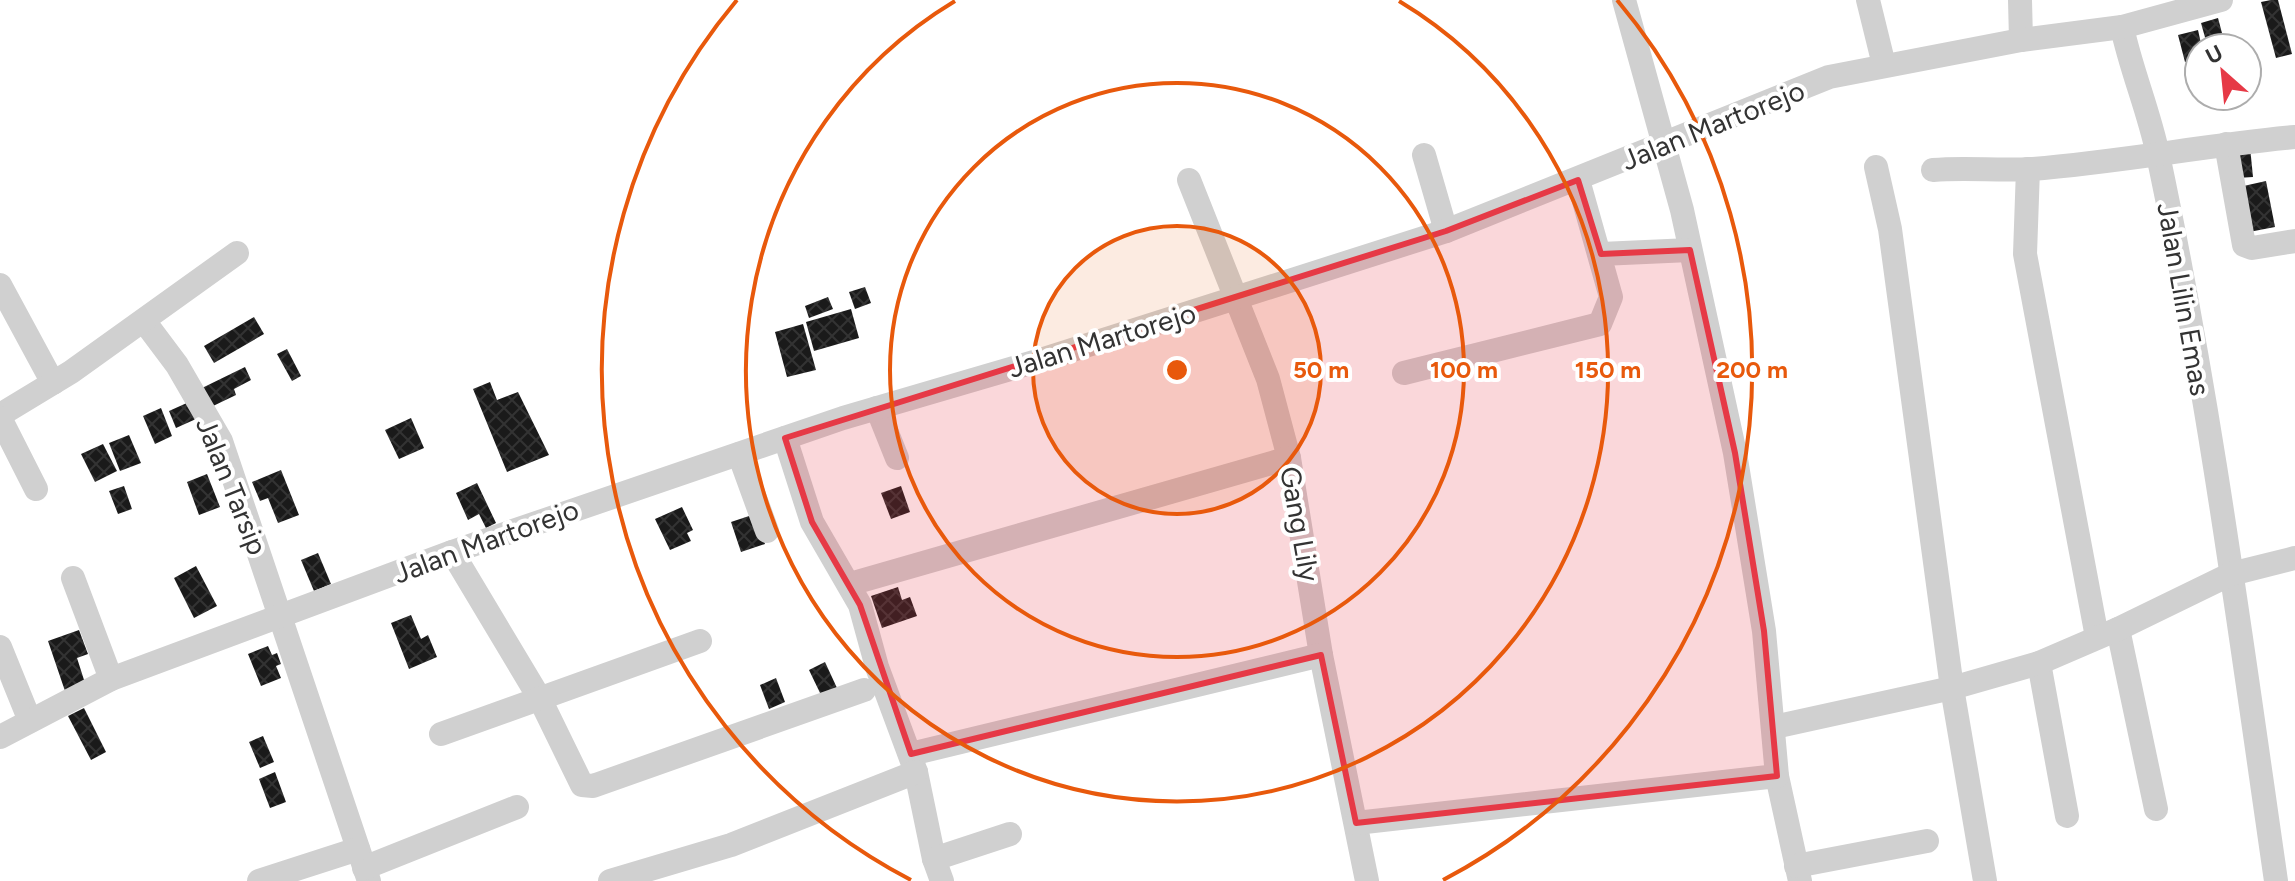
<svg xmlns="http://www.w3.org/2000/svg" width="2295" height="881" viewBox="0 0 2295 881" font-family="Figtree,sans-serif">
<style>
.building{fill:url(#building-cross-hatch)}
.lines{fill:none;stroke-linecap:round;stroke-linejoin:round}
.minor{stroke:#d0d0d0;stroke-width:24}
.marked{fill:#e63946;fill-opacity:0.2;stroke:#e63946;stroke-width:6;stroke-linejoin:round}
.ring{fill:none;stroke:#e8590c;stroke-width:4}
.labels{text-anchor:middle;dominant-baseline:central;stroke-width:8;stroke-linejoin:round;paint-order:stroke}
.street-label{font-size:28px;fill:#333;stroke:#fff}
.centre{fill:#e8590c;stroke:#fff;stroke-width:4}
.ring-label{font-size:24px;text-anchor:middle;font-weight:bold;fill:#e8590c;stroke:#fff;stroke-width:8;stroke-linejoin:round;paint-order:stroke}
</style>
<defs>
<pattern id="building-cross-hatch" width="8" height="8" patternUnits="userSpaceOnUse" patternTransform="scale(2)"><rect width="8" height="8" fill="#1a1a1a"/><path d="M0 0l8 8M0 8l8-8" fill="none" stroke="#333"/></pattern>
</defs>
<rect width="100%" height="100%" fill="#fff"/>
<g class="building">
<polygon points="2271,0 2278,0 2292,54 2276,58 2261,2"/>
<polygon points="2218,18 2226,48 2208,48 2201,23"/>
<polygon points="2198,30 2202,48 2199,48 2199,58 2185,62 2178,35"/>
<polygon points="2199,61 2199,84 2191,86 2186,64"/>
<polygon points="2250,147 2253,177 2237,178 2234,149"/>
<polygon points="2266,181 2275,227 2249,232 2239,187"/>
<polygon points="865,287 871,303 855,309 849,292"/>
<polygon points="828,297 833,309 809,318 805,306"/>
<polygon points="851,309 859,338 814,351 806,322"/>
<polygon points="254,317 264,334 214,363 204,346"/>
<polygon points="803,324 816,370 787,377 775,332"/>
<polygon points="287,349 301,376 292,381 277,354"/>
<polygon points="245,367 251,380 234,389 236,395 211,407 202,388"/>
<polygon points="490,382 497,400 518,392 549,455 507,472 473,389"/>
<polygon points="189,402 196,419 176,428 169,411"/>
<polygon points="161,408 172,436 155,444 143,416"/>
<polygon points="411,418 424,448 399,459 385,430"/>
<polygon points="129,435 141,463 120,471 109,443"/>
<polygon points="103,444 117,471 95,482 81,454"/>
<polygon points="281,470 299,515 278,523 268,498 260,501 252,482"/>
<polygon points="207,474 220,507 199,515 187,482"/>
<polygon points="477,483 496,523 486,528 479,514 468,520 456,493"/>
<polygon points="124,486 132,509 118,514 109,491"/>
<polygon points="901,486 910,512 891,519 881,493"/>
<polygon points="682,507 693,530 687,533 691,541 670,550 655,519"/>
<polygon points="755,514 765,544 741,552 731,522"/>
<polygon points="318,553 331,584 314,591 301,560"/>
<polygon points="196,566 217,606 194,618 174,578"/>
<polygon points="898,587 902,600 910,597 917,616 882,628 871,596"/>
<polygon points="411,615 421,639 428,635 437,657 409,669 391,623"/>
<polygon points="79,630 88,654 77,658 85,683 65,691 48,641"/>
<polygon points="268,646 272,655 277,653 281,664 276,666 281,678 261,686 248,654"/>
<polygon points="825,662 837,688 821,695 809,670"/>
<polygon points="776,678 785,702 769,709 760,685"/>
<polygon points="84,708 106,752 91,760 68,716"/>
<polygon points="263,736 274,762 260,768 249,742"/>
<polygon points="275,772 286,802 270,808 259,779"/>
</g>
<g class="lines">
<g class="minor">
<polyline points="1624,0 1682,210 1735,453 1764,631 1777,776 1800,881"/>
<polyline points="1868,0 1884,65"/>
<polyline points="2020,0 2021,40"/>
<path d="M2122,27C2131,70 2149,111 2158,155C2209,395 2241,639 2276,881"/>
<polyline points="2226,144 2244,245 2252,248 2295,241"/>
<polyline points="1424,155 1446,231"/>
<polyline points="1876,167 1890,229 1952,688 1985,881"/>
<polyline points="2028,169 2025,254 2097,637"/>
<path d="M1933,170C1965,167 1998,171 2031,169C2120,162 2207,145 2295,137"/>
<polyline points="1189,180 1268,379 1289,458 1321,655 1367,881"/>
<polyline points="1601,254 1690,250"/>
<polyline points="0,285 53,383"/>
<polyline points="144,321 177,365 221,441 369,881"/>
<polyline points="1404,373 1600,324 1611,297 1578,180"/>
<polyline points="877,408 897,458"/>
<polyline points="0,415 71,372 237,253"/>
<polyline points="0,418 36,489"/>
<polyline points="785,438 812,522 860,605 877,667 916,772 934,859 942,881"/>
<polyline points="739,454 767,531"/>
<polyline points="452,552 540,699 582,785 593,786 864,690"/>
<polyline points="73,578 111,679"/>
<polyline points="850,584 1289,458"/>
<polyline points="2118,629 2156,809"/>
<polyline points="0,647 30,721"/>
<polyline points="2039,663 2067,816"/>
<polyline points="1774,727 1952,688 2039,663 2118,629 2231,574 2295,558"/>
<polyline points="441,734 700,641"/>
<polyline points="0,737 111,679 452,552 843,418 1044,359 1446,231 1829,77 2021,40 2122,27 2221,0"/>
<polyline points="911,754 1321,655"/>
<polyline points="1356,823 1777,776"/>
<polyline points="934,859 1010,834"/>
<polyline points="1796,866 1927,841"/>
<polyline points="364,868 517,807"/>
<polyline points="259,881 358,849"/>
<polyline points="610,881 731,845 916,772"/>
</g>
</g>
<path class="marked" d="M1578,180L1601,254L1690,250L1735,453L1764,631L1777,776L1356,823L1321,655L911,754L860,605L812,522L785,438L1446,231Z"/>
<circle cx="1177" cy="370" r="144" fill="#e8590c" fill-opacity=".12"/>
<g class="ring">
<circle cx="1177" cy="370" r="144"/>
<circle cx="1177" cy="370" r="287"/>
<path d="M1399 1A431 431 0 1 1 955 1"/>
<path d="M911 880A575 575 0 0 1 737 0M1617 0A575 575 0 0 1 1443 880"/>
</g>
<g class="labels">
<g class="street-label">
<text transform="translate(1713 125) rotate(-22)">Jalan Martorejo</text>
<text transform="translate(2184 299) rotate(80)">Jalan Lilin Emas</text>
<text transform="translate(1102 340) rotate(-17)">Jalan Martorejo</text>
<text transform="translate(232 486) rotate(68)">Jalan Tarsip</text>
<text transform="translate(1300 524) rotate(80)">Gang Lily</text>
<text transform="translate(486 541) rotate(-20)">Jalan Martorejo</text>
</g>
</g>
<circle cx="1177" cy="370" r="12" class="centre"/>
<g class="ring-label">
<text x="1321" y="378">50 m</text>
<text x="1464" y="378">100 m</text>
<text x="1608" y="378">150 m</text>
<text x="1752" y="378">200 m</text>
</g>
<g transform="translate(2223 72) rotate(333)"><circle r="38" fill="#ffffff" stroke="#adadad" stroke-width="2"/>
<path d="M0-6L14 30L0 20L-14 30Z" fill="#e63946"/>
<text y="-12" font-size="22" font-weight="bold" text-anchor="middle" fill="#333333">U</text>
</g>
</svg>
